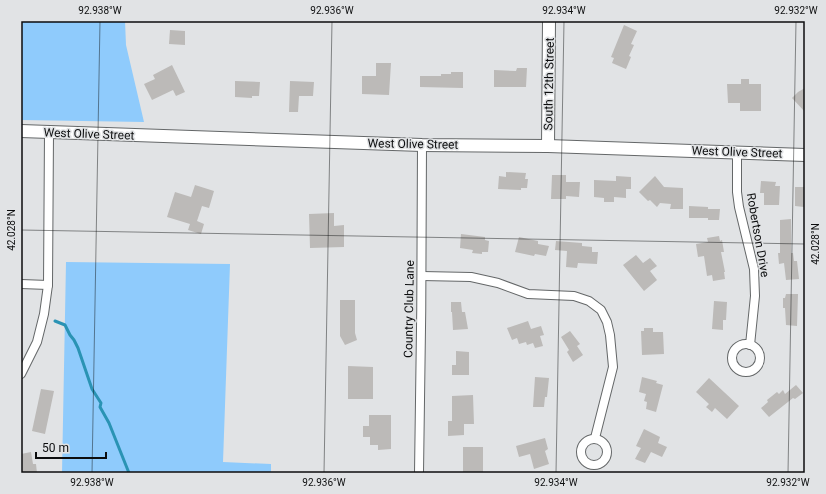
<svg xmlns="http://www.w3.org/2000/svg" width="826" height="494" viewBox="0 0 826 494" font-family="Roboto,sans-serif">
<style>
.green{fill:#8fcbfc}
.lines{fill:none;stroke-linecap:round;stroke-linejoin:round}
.stream{stroke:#2a93b4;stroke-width:3}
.building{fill:#bcbab8}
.street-casing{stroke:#646768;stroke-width:10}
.secondary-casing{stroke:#646768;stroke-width:14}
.street{stroke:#fff;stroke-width:8}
.secondary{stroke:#fff;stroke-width:12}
.ticks{fill:none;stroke:#0c0d0e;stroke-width:1;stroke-opacity:0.45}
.labels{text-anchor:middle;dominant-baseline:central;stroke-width:3;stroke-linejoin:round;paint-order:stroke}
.street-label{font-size:12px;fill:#0c0d0e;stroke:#e1e3e5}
.neatline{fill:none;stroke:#0c0d0e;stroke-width:1.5}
.ticks-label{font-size:10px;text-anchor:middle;fill:#0c0d0e}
</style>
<rect width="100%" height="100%" fill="#e1e3e5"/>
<g class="green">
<polygon points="21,21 125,21 126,45 144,122 21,120"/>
<polygon points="66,262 230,264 223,462 271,464 271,473 62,473"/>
</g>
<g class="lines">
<polyline class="stream" points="55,321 65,325 70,335 74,340 78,348 92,389 101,403 100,407 109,423 129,473"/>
</g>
<g class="building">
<polygon points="624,25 637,31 631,44 634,45 629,56 631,57 626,69 612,63 614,58 611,57"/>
<polygon points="170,30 185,31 185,45 169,44"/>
<polygon points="376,63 391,63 389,95 362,94 362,76 376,76"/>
<polygon points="172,65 185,92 176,96 173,90 152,100 144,84 155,79 153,75"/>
<polygon points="517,68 527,68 526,87 494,87 494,70 516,71"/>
<polygon points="451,72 463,72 463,88 420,87 420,76 441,76 441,74 451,74"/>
<polygon points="741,79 749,79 749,84 761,84 761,111 740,111 740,103 728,103 727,84 741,84"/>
<polygon points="235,81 260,82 259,96 252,96 252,98 235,97"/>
<polygon points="290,81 314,82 313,96 299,96 298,112 289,112"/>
<polygon points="805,88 805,112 792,98 798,92"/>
<polygon points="506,172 526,173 525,179 528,179 527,188 521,188 521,190 498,189 499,176 506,177"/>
<polygon points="552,175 566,175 566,182 580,182 579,197 566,196 566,199 551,199"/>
<polygon points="616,176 631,177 631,189 626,189 626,198 614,197 614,202 604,202 604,198 594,197 594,180 616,181"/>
<polygon points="655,176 664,187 683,188 683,209 670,209 671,204 660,203 657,207 650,200 648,201 639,192"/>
<polygon points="761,181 776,182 775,186 780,186 779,205 764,205 764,193 760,193"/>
<polygon points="195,185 214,191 209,208 202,206 197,221 204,224 201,234 188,230 190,224 167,217 175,192 191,197"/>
<polygon points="795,187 805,187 805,198 804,198 804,207 795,206"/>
<polygon points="689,206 708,207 708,209 720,209 719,220 708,220 708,218 689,218"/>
<polygon points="334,213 334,226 344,225 344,247 310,248 309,214"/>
<polygon points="791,219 791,253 793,253 794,261 797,261 799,279 786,280 784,263 779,264 778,253 780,253 780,220"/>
<polygon points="461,234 485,237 485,240 489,241 488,252 482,252 482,254 472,253 473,250 460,248"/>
<polygon points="719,236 720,241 722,240 724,252 721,252 725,272 724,272 725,279 713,281 712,275 707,276 704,256 698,257 696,244 708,242 707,238"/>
<polygon points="519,237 538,241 538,244 549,246 546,256 535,254 534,256 515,252"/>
<polygon points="556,241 582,243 582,246 592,247 592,252 598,252 597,264 578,263 577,268 566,267 567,251 555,250"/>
<polygon points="636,255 643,263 650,258 657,266 650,271 657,280 644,291 623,265"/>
<polygon points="786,294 798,294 797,326 786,325 785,308 783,308 783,298 785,298"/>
<polygon points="340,300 355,300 355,333 357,340 345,345 340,336"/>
<polygon points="714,301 727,302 726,320 723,320 723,330 712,329"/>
<polygon points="451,302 461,302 462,312 465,312 468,329 453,330 452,312 451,312"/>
<polygon points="528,321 531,329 541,326 544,335 540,336 543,346 535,348 533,343 527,345 526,342 519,344 517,338 512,340 507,328"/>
<polygon points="644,328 653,328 653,332 663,332 664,354 642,355 641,331 644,331"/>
<polygon points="570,331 580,344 577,346 583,355 573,362 567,352 569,350 561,337"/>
<polygon points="456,351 469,352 469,375 452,375 452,365 456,365"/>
<polygon points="348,366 373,367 373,399 348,399"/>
<polygon points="535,377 549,378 547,397 545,397 544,407 533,407"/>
<polygon points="642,377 657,381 656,383 663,385 656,412 646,409 647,402 644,401 646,394 639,392"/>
<polygon points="709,378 739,406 727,419 715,408 712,412 706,407 709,404 696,392"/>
<polygon points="796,385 803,393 795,399 793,398 769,417 761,408 768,402 767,400 777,392 779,394 783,390 785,394"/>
<polygon points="41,389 54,391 45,434 32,431"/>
<polygon points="473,395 474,424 464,424 464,435 448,436 448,421 452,421 452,396"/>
<polygon points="369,415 391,415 391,449 378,450 378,445 370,445 370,437 363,437 363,426 369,426"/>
<polygon points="644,429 660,437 658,443 667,447 662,457 651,452 645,463 635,459 641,448 636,446"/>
<polygon points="545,438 548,449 545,451 549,464 534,469 530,454 519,457 516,446"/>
<rect x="463" y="447" width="20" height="26"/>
<polygon points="31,452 33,464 36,464 37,473 21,473 21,454"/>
</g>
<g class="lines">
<defs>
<g id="street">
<polyline points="737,152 737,192 739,207 754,269 755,296 750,345"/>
<polyline points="422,276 471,277 498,283 528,294 574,296 589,301 601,310 607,322 610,335 613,367 595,438"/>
<polyline points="21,284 48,285"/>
<circle cx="746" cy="358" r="14"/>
<polyline points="21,374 37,342 44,314 48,285 49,133"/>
<circle cx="594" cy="452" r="13"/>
<path d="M419,473C421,364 422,254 422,145"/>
</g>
<g id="secondary">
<polyline points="21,131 422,145 548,146 805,155"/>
<polyline points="548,146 549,21"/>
</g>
</defs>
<use href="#street" class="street-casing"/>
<use href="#secondary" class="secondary-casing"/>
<use href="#street" class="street"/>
<use href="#secondary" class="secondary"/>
</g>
<path class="ticks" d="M21,230L805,244M92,473L100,21M324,473L332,21M556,473L564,21M788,473L796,21"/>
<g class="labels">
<g class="street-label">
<text transform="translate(549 84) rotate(-89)">South 12th Street</text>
<text transform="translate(89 134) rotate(2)">West Olive Street</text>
<text transform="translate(413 144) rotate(1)">West Olive Street</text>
<text transform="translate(737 152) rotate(2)">West Olive Street</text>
<text transform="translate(758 235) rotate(80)">Robertson Drive</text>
<text transform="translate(409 309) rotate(-89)">Country Club Lane</text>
</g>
</g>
<rect width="826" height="494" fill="none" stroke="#e1e3e5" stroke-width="44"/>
<path d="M36 452v6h70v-6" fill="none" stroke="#0c0d0e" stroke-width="2"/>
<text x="42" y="452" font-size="12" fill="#0c0d0e" stroke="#e1e3e5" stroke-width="3" paint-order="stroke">50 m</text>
<rect x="22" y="22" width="782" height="450" class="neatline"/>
<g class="ticks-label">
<text x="100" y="14">92.938°W</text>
<text x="332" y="14">92.936°W</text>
<text x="564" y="14">92.934°W</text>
<text x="796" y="14">92.932°W</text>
<text transform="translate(11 230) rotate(-90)" y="4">42.028°N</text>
<text transform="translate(815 244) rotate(-90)" y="4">42.028°N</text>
<text x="92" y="486">92.938°W</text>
<text x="324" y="486">92.936°W</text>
<text x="556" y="486">92.934°W</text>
<text x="788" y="486">92.932°W</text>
</g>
</svg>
